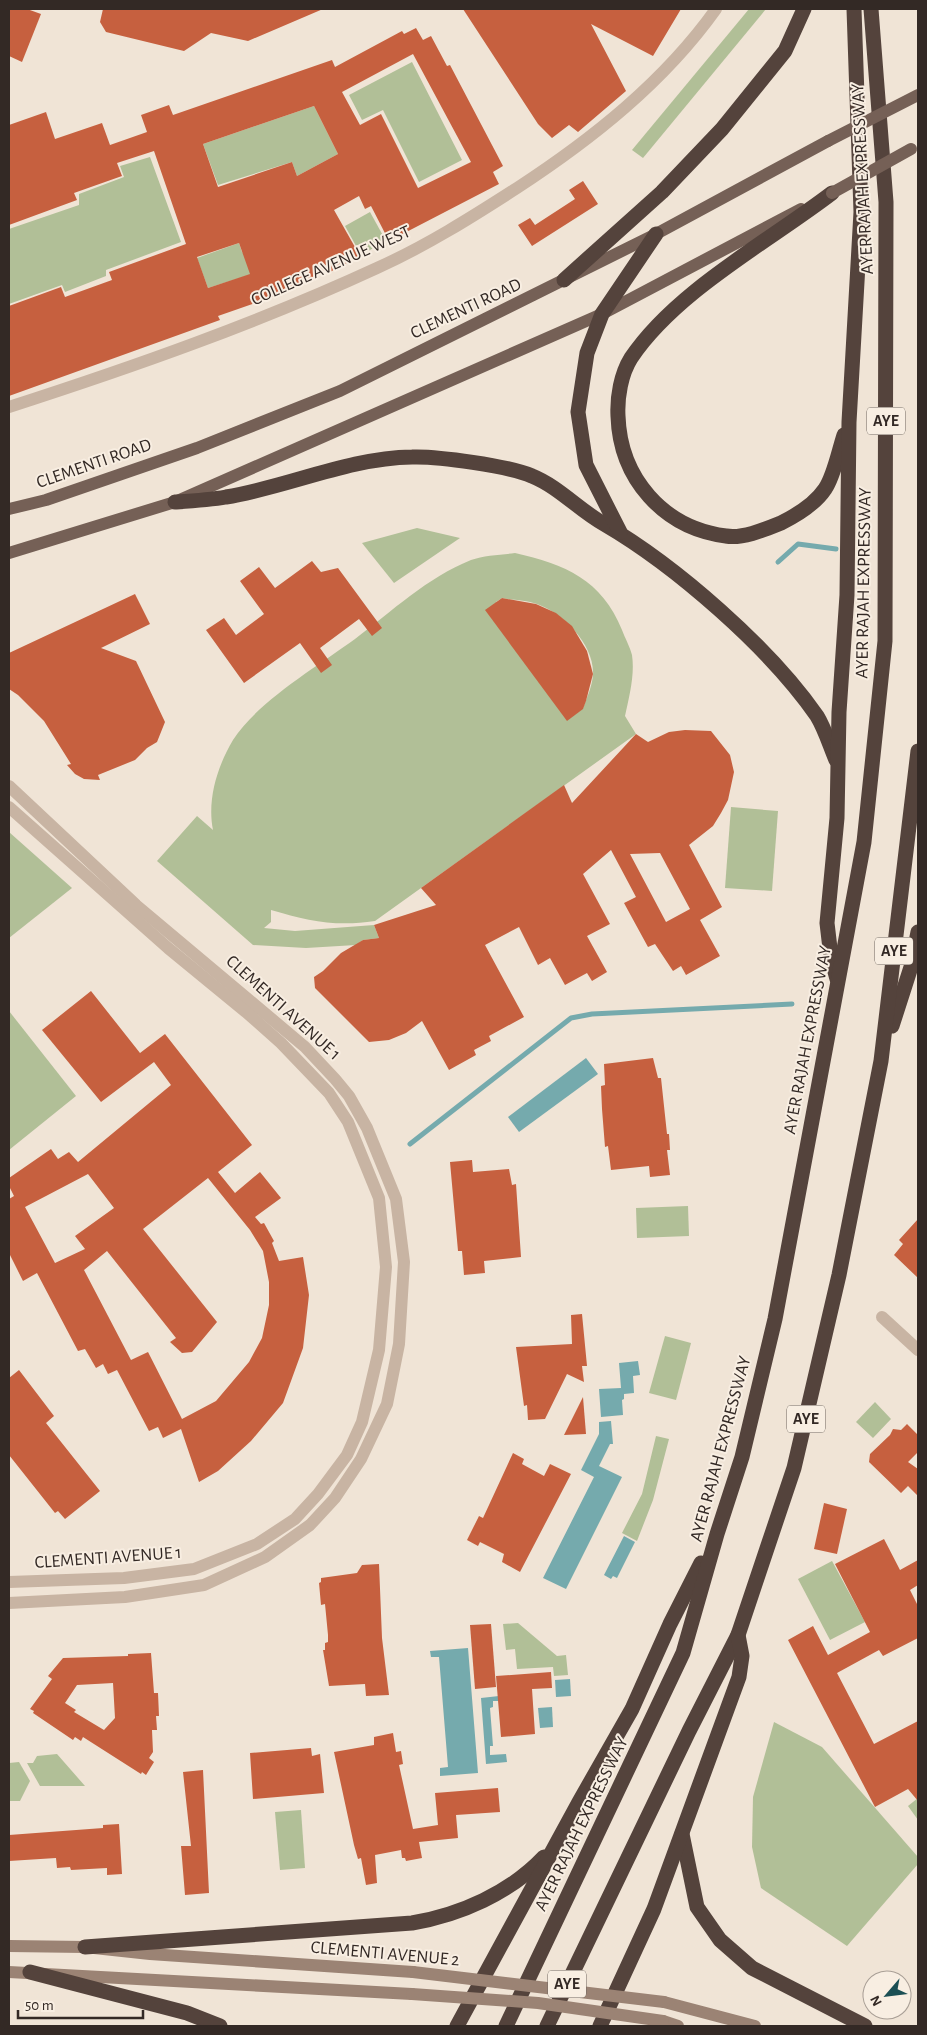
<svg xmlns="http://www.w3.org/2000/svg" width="927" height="2035" viewBox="0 0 927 2035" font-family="'Alegreya Sans',sans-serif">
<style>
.green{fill:#b1bf97;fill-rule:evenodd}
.water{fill:#75aaad}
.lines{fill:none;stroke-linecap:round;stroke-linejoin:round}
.stream{stroke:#75aaad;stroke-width:5}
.building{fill:#c6603f;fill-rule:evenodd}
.street{stroke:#c8b4a3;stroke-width:12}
.secondary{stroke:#9b8374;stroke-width:12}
.primary{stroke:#756056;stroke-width:12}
.highway{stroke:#54433c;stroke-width:15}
.secondary-bridge{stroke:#9b8374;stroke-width:12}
.primary-bridge{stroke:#756056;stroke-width:12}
.labels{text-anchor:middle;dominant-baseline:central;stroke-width:4;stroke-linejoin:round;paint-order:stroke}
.shield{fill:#f8eee2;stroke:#6e645e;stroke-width:1}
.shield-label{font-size:16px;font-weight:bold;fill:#332925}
.street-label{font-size:18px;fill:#332925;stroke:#f8eee2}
</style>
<rect width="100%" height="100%" fill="#f0e4d6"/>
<g class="green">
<polygon points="749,9 766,9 643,158 632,150"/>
<polygon points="412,62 462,160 419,182 383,110 362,120 349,95"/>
<polygon points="314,106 338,154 297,176 292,162 218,185 203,144"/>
<polygon points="150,157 181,242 106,270 106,276 65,292 62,285 9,304 9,229 79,205 79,194 124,177 120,166"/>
<polygon points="370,212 386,241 361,255 345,226"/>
<polygon points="239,243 242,252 265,270 208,288 197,258"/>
<polygon points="417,528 460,538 394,583 362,543"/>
<path d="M515,553C565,564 602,580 622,630C625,638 630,647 632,655C635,675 629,697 625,716L636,734L375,921C336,927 308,921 271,910V922L264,928L295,931L374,925L379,938L363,940L356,945L306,948L253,945L157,861L197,816L213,830C207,800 217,767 233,740C257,702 318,666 355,639C391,612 428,577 471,560C484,555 501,555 515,553ZM502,598C513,600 526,600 537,604C563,613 595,645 593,675C592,686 587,698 583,708L496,602Z"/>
<polygon points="731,807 778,811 772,891 725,888"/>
<polygon points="9,832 72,888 9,938"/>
<polygon points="9,1011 76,1096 9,1150"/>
<polygon points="688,1206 689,1236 637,1238 636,1208"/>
<polygon points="665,1336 691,1343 676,1400 649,1393"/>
<polygon points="875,1402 891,1419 873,1438 856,1422"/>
<polygon points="656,1436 669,1439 653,1500 637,1541 622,1533 642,1494"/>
<polygon points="832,1561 865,1622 830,1640 798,1579"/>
<polygon points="518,1623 557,1656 566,1655 568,1675 554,1676 553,1667 517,1669 515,1649 506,1650 503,1624"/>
<polygon points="774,1722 822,1747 918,1857 918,1864 847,1946 761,1888 752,1847 753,1797"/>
<polygon points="57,1754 85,1786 40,1786 27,1763 33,1763 37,1756"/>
<polygon points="19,1762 30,1781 20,1801 9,1801 9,1763"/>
<polygon points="918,1798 918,1820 908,1806"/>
<polygon points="301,1810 305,1868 280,1870 275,1812"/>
</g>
<g class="water">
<polygon points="586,1058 598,1074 519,1132 508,1117"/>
<polygon points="638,1361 640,1375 633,1376 634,1393 624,1394 624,1399 622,1400 623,1415 601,1417 599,1389 621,1388 619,1363"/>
<polygon points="611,1421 613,1444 610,1444 599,1466 622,1477 566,1589 543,1578 594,1477 581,1470 599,1434 599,1422"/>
<polygon points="624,1536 635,1542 617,1578 613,1576 611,1579 604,1575"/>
<polygon points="468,1648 478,1773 440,1776 440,1768 448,1767 439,1657 431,1657 430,1651"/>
<polygon points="570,1679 571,1696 556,1697 555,1680"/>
<polygon points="499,1696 500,1701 493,1701 493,1707 490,1708 493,1746 490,1746 490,1755 506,1754 507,1762 486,1764 481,1698"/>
<polygon points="552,1707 553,1727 540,1728 538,1708"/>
</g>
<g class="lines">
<g class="stream">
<polyline points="778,562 798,544 836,549"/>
<polyline points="410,1144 571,1018 592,1014 792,1004"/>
</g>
</g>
<g class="building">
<polygon points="9,9 27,9 41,14 22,62 9,56"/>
<polygon points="103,9 323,9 248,41 211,33 184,51 106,32 100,22"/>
<polygon points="463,9 681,9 653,56 591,24 626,91 578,132 569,125 552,138 538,124"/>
<path d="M416,28L423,40L431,36L447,66L450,65L503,166L493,172L499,184L389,241L371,206L365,209L359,196L334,210L360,256L330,272L328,269L275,296L218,316L220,320L9,396V306L61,287L65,297L112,280L109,272L186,244L154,151L117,163L122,176L74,193L77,200L9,225V125L46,112L55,139L102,123L110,145L147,132L141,115L169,105L173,115L332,60L335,67L402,31L404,34ZM413,54L471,162L418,188L381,114L360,125L342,92ZM314,106L338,154L297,176L292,162L218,187L203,144ZM239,243L250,274L208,288L197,257Z"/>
<polygon points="583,181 598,204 532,246 518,225 530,218 535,225 575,199 569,190"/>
<polygon points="312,561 321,572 338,568 382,628 372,636 359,619 320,648 332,665 321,673 300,643 244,683 206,630 224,618 236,635 264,614 240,581 259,567 275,588"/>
<polygon points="135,594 150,624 101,648 136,661 165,722 157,742 147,748 135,760 98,775 100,780 84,779 75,774 67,765 71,764 44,721 18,695 9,689 9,653"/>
<polygon points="502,598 536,604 556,613 572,626 587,651 593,674 586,701 583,709 567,721 485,610"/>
<path d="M685,730L711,731L730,755L734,772L728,800L721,813L713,826L689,845L722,907L700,920L720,956L686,975L681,966L673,971L655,944L648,947L624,903L636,897L611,850L583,874L610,924L587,936L607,972L592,981L587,973L565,985L550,958L538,965L519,927L485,945L524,1017L489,1036L491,1041L474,1050L476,1055L449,1070L422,1021L406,1033L389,1040L369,1042L315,988L314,977L323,971L341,953L363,940L379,938L374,925L436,905L421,888L564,785L572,803L636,734L648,742L669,732ZM660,853L690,909L666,922L630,854Z"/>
<path d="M91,991L140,1053L165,1034L252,1145L218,1172L235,1193L260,1172L281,1198L255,1217L261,1224L264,1223L274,1241L272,1243L279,1261L303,1257L309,1295L303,1348L283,1403L251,1441L218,1471L199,1482L181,1429L163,1438L158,1427L149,1431L117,1370L108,1374L103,1364L96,1368L85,1349L78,1351L37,1273L23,1281L9,1253V1199L14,1196L9,1186V1178L51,1149L58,1159L69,1152L78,1162L171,1085L154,1062L101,1102L42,1030ZM88,1174L114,1208L75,1236L85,1249L55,1263L25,1207ZM208,1178L250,1230L263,1251L269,1282V1305L262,1338L249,1362L216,1401L182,1419L148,1352L131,1360L84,1270L107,1251L176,1338L170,1342L182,1353L192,1352L217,1322L143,1229Z"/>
<polygon points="653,1058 658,1078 661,1078 667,1134 669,1134 670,1150 667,1150 670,1175 650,1177 649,1166 611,1170 608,1146 605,1147 602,1109 601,1086 605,1085 604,1064"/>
<polygon points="472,1160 473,1172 509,1169 512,1185 516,1184 521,1257 484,1261 485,1273 464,1275 462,1251 458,1251 450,1162"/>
<polygon points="918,1219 918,1278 894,1255 903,1244 899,1240"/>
<polygon points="582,1314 587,1366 582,1366 584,1382 567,1374 545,1419 528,1420 527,1405 524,1406 516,1347 572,1344 571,1315"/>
<polygon points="19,1370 54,1416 46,1423 100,1491 65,1519 58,1511 55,1513 9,1455 9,1378"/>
<polygon points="583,1397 586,1434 564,1435"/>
<polygon points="907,1424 918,1435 918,1452 908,1462 918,1469 918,1496 908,1486 901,1493 869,1462 870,1454 890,1435 893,1429 901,1430"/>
<polygon points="513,1453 524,1459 522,1464 544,1476 550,1464 571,1474 520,1572 502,1562 504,1554 480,1542 478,1546 467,1540 479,1516 483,1518"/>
<polygon points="824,1503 847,1509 837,1554 814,1549"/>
<polygon points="884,1539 900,1570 918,1560 918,1585 910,1590 918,1606 918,1638 883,1656 879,1650 837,1673 874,1744 918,1721 918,1801 908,1789 875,1807 788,1640 813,1626 828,1655 870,1632 835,1564"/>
<polygon points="379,1564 382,1638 389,1695 366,1696 365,1684 329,1686 323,1650 325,1650 325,1643 328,1642 328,1635 325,1604 321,1605 319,1583 321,1582 321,1578 357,1573 362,1565"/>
<polygon points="491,1624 496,1687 475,1689 470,1625"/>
<path d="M151,1653L154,1693H158L159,1716H156L157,1730H152L153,1752L149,1758L154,1762L146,1775L142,1772L141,1774L83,1737L81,1741L75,1737L73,1740L33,1713L34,1711L30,1709L52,1679L48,1676L63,1658L128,1656V1654ZM113,1683L115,1718L104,1730L74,1712L76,1710L65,1703L77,1685Z"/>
<polygon points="551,1672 552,1688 532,1689 535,1734 501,1737 496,1676"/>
<polygon points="393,1733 396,1752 401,1751 403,1764 399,1765 413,1829 438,1825 435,1793 498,1788 500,1812 456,1815 458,1838 419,1842 422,1858 406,1861 405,1858 402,1858 401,1850 375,1855 377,1883 366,1885 361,1858 358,1859 354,1845 334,1752 374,1745 374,1737"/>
<polygon points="311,1748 312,1756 320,1754 324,1793 253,1799 250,1753"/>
<polygon points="203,1770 209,1893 185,1895 181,1846 191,1846 183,1772"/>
<polygon points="119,1824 122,1874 107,1875 107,1868 71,1870 70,1867 57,1868 56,1858 9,1861 9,1835 103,1828 103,1825"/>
</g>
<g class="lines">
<g class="street">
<path d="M9,407C133,367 258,323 377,268C426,246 472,217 517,188C592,139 664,82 716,9"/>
<polyline points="9,786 136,905 305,1047 335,1079 349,1096 367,1128 396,1199 404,1262 399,1344 387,1404 361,1459 335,1498 310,1525 265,1557 204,1585 125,1597 9,1603"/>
<polyline points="9,807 168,948 246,1012 281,1043 329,1093 348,1122 379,1198 386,1267 379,1350 362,1422 347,1455 318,1494 295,1519 257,1544 194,1569 124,1578 9,1582"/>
<polyline points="882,1317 918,1350"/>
</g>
<g class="secondary">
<polyline points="9,1946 85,1947 150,1954 413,1972"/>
<polyline points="9,1972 412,1994"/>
<polyline points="664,2002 755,2026"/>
<polyline points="663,2021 678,2026"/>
</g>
<g class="primary">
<polyline points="9,509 46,500 197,448 340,391 656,234 828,141"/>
<polyline points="9,553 175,502 602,314 801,209"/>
</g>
<g class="highway">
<path d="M832,193C768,242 676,291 631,358C621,374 617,397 618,416C620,478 663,528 726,536C743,539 766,529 781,523C797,515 815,504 825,489C834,476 839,450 844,435"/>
<polyline points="564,280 662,192 722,129 785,51 804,9"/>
<path d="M175,502C192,501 210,500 226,497C288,487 348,458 412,457C437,456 509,466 532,476C559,487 579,510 604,524C676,566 770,648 817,716C825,729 830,746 836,760"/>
<polyline points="620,532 586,465 578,412 587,353 602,314 656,234"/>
<polyline points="837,979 831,957 827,923 837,818 839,712 847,595 849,422 861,212 854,9"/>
<polyline points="892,1026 911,967 918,932"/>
<polyline points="682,1834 697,1907 720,1940 752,1968 865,2026"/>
<path d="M85,1947L412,1923C460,1915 510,1893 544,1857"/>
<polyline points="30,1972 187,2013 220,2026"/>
<polyline points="457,2026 579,1802 632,1709 670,1624 701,1563"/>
<polyline points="506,2026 683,1653 717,1534 742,1457 775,1319 864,842 885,641 886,202 871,9"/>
<polyline points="547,2026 689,1731 738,1635 794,1468 839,1275 881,1061 918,751"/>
<polyline points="600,2026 654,1909 739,1677 742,1656 738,1635"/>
</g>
<g class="secondary-bridge">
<polyline points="413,1972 664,2002"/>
<polyline points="412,1994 538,2003 663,2021"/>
</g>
<g class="primary-bridge">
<polyline points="828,141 918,95"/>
<polyline points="832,193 911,149"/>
</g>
</g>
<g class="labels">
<g class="shield">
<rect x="867" y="407.5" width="38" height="27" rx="4"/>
<rect x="875" y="937.5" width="38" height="27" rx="4"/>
<rect x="787" y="1405.5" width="38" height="27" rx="4"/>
<rect x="548" y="1970.5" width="38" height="27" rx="4"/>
</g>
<g class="shield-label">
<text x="886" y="421">AYE</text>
<text x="894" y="951">AYE</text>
<text x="806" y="1419">AYE</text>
<text x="567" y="1984">AYE</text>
</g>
<g class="street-label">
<text transform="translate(863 179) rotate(-93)">AYER RAJAH EXPRESSWAY</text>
<text transform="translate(331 266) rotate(-24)">COLLEGE AVENUE WEST</text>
<text transform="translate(466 309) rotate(-25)">CLEMENTI ROAD</text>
<text transform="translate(94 464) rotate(-19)">CLEMENTI ROAD</text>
<text transform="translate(864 583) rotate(-89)">AYER RAJAH EXPRESSWAY</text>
<text transform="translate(283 1008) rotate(42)">CLEMENTI AVENUE 1</text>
<text transform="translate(808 1040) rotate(-79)">AYER RAJAH EXPRESSWAY</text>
<text transform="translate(721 1449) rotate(-75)">AYER RAJAH EXPRESSWAY</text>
<text transform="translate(108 1558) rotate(-4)">CLEMENTI AVENUE 1</text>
<text transform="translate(582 1824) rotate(-64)">AYER RAJAH EXPRESSWAY</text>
<text transform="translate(385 1954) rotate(5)">CLEMENTI AVENUE 2</text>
</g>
</g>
<rect width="927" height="2035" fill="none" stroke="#332925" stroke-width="20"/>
<g transform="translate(887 1995) rotate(242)"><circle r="24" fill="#f8eee2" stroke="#a99f96"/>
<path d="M0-4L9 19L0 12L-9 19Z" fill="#1b4f54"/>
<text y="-8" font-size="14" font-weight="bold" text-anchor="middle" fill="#332925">N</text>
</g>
<path d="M18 2010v8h125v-8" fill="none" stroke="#332925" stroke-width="2.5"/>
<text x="25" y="2010" font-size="15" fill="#332925" stroke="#f8eee2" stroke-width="4" paint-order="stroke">50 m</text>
</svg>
